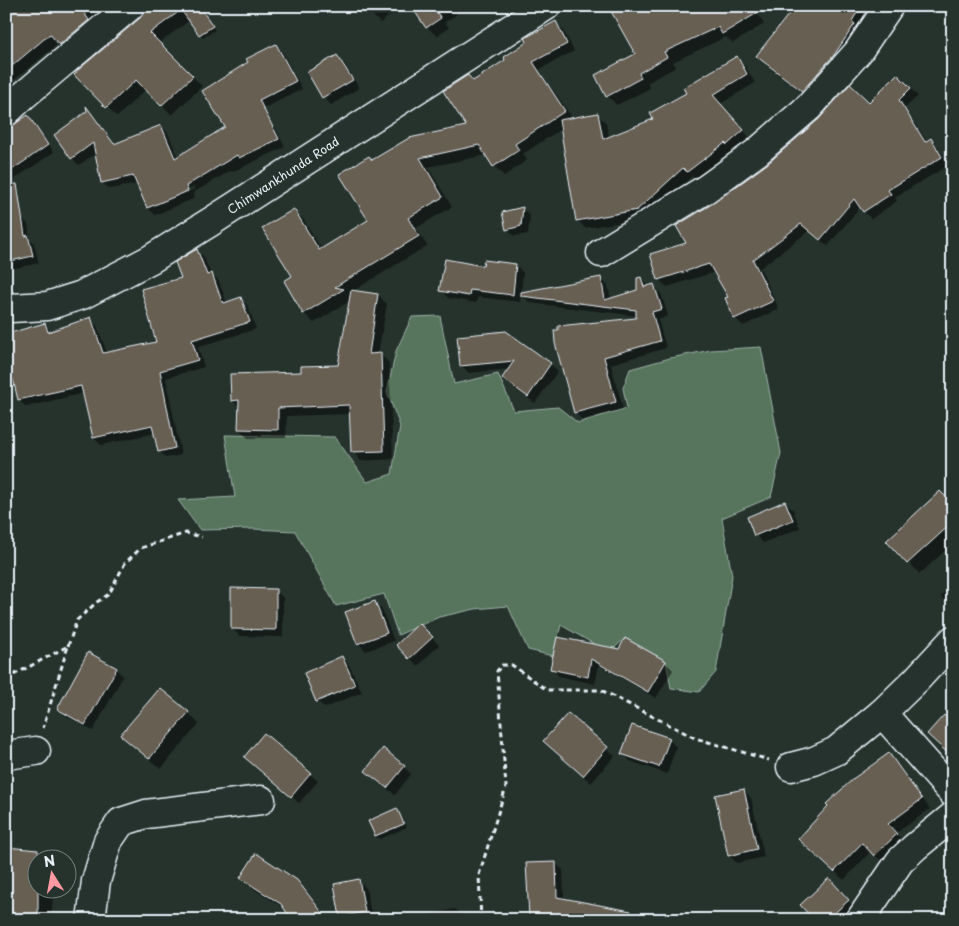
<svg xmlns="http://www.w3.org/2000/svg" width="959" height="926" viewBox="0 0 959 926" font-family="'Playpen Sans',sans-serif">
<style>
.green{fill:#56745c;stroke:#9fb2aa}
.shadow{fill:#0007;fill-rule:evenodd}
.building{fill:#685e53;stroke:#e8f1f8}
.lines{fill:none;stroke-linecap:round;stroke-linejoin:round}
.minor-casing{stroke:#e8f1f8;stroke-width:31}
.path{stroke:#e8f1f8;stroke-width:3;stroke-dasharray:5 4;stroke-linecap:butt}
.minor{stroke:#26332d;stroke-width:28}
.labels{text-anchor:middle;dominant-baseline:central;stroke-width:4.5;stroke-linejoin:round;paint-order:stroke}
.street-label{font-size:12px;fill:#e8f1f8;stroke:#26332d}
</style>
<rect width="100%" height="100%" fill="#26332d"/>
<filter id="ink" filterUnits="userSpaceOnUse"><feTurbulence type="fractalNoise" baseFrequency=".02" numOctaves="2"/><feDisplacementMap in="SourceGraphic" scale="10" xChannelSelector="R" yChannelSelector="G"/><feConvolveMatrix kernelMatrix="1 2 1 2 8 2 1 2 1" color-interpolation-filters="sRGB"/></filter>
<g filter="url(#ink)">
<polygon class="green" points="440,316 454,384 498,374 514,411 558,407 578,423 627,408 623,388 630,369 670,358 711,350 761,347 781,453 771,497 722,518 732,576 716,672 699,692 671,688 666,661 625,638 605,657 594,644 561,625 553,656 528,650 508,606 475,609 439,617 398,635 384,594 336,606 295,531 253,529 200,530 178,500 235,497 225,435 335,437 367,482 392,474 400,426 387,392 396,351 412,317"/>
<g class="shadow">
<polygon points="18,6 111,6 69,53 59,43 12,82 19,90 6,102 6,16"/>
<polygon points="198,6 215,30 203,38 190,20 159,43 202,86 172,115 146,89 117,117 76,75 141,19 146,12"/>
<polygon points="364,6 402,6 380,23"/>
<polygon points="413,6 452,6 457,14 445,22 449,28 437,36 427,27"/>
<polygon points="753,6 764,24 733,43 726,37 673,62 676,67 647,83 650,88 617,105 607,96 636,55"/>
<polygon points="796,6 878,6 813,101 768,67 758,56"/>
<polygon points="555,23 563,30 574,51 535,72 529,42"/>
<polygon points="276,45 283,53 302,89 257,112 229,76"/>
<polygon points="337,56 345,64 359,88 331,105 323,97 309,72"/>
<polygon points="736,57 745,66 755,83 720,104 751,139 736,152 735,151 696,180 692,176 646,218 585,228 577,220 561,129 523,154 527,160 504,176 494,166 487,155 428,167 452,207 416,228 427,246 353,291 378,295 387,304 378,354 380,354 389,363 393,459 361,461 353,452 351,414 287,416 286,438 248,438 239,429 240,408 232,400 302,373 339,366 350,301 314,323 304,313 285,281 293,277 294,211 304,220 322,250 370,220 373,161 468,127 468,76 474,82 545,81 554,91 573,119 598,115 606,123 609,138 655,120"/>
<polygon points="897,75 918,96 905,108 927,142 931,140 938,147 949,165 895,197 897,201 871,219 860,207 828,246 809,231 760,268 779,309 743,326 735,318 730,297 715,272 667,287 659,280 652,255 688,244 869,104"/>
<path d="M88,110L93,115L115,145L161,126L168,133L178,157L269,121L276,129L285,147L232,172L230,171L193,193L195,198L155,215L148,208L138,184L109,189L102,182L96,153L79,165L72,158L56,136L88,112ZM194,187L195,189L149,208V206Z"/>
<polygon points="28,117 34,124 54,152 6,185 6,131"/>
<polygon points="523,209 530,216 528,234 514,236 507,229"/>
<polygon points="21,217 28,224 30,239 34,243 39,263 6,270 6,219"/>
<polygon points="197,250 204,257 211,275 212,274 219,281 227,304 241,299 248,306 256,329 198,347 204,367 166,378 181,455 166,458 159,451 155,433 101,445 94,438 84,393 26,407 19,400 12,370 6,371 6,338 45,325 52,332 90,319 97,326 107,353 158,343 183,279"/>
<polygon points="516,265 523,273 521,294 601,279 608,286 611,300 638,291 641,278 649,286 654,286 661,293 668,316 658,320 666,348 611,364 623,409 582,420 575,413 556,342 638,319 638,316 530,303 521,294 520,302 478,297 476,303 448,298 441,290 485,267"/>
<polygon points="459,337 550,364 558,371 535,403 511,386 503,378 510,369 469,373 462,366"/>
<polygon points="785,502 793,510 800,528 763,543 756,535"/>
<polygon points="953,506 953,543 920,574 888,541"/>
<polygon points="953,583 953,609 941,597"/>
<polygon points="276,590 283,598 283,637 240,636 232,629"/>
<polygon points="375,602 382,610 394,641 366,651 359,644 347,613"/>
<polygon points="419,624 439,645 418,666 397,645"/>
<polygon points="625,640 665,662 673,670 656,698 599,665 595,684 559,676 552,669 619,650"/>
<polygon points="342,657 349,665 362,692 325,708 317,701"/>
<polygon points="116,669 123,676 93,731 66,716 58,709"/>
<polygon points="953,711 953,757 945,718"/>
<polygon points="188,713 199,724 161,769 133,746 122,735"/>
<polygon points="568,715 615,756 591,783 552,749"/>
<polygon points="264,735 318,781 299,803 253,765"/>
<polygon points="669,739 676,747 667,774 630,761 623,753"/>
<polygon points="889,755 898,764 930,809 896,833 905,844 884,864 871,851 844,880 809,848"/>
<polygon points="404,767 411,774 395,795 374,778"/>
<polygon points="744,790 751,798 764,857 737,863 729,855"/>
<polygon points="397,809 400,813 407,827 380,839 376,836 370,821"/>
<polygon points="6,848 47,852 53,858 38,858 38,888 54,888 51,917 54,920 6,920"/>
<polygon points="555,863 563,870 564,899 615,920 533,920 530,916"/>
<polygon points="242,877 297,881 307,891 329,920 294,920 287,910 252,888"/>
<polygon points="359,881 366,888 372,919 345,920 341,916"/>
<polygon points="836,888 855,908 843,920 816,920"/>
<polygon points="455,909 463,916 463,920 428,920 427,915"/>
<polygon points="947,909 953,914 953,920 936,920"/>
</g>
<g class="building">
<polygon points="16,6 79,6 89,20 59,45 50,34 6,71 6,15"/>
<polygon points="149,6 199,6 213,26 199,35 181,10 150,33 193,76 161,106 136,80 106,108 74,75 78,70 140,18 144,12 145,9"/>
<polygon points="411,6 432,6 441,18 426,28"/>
<polygon points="608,6 769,6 722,34 718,27 664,52 667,57 639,73 641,78 606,97 595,75 635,54"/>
<polygon points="795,6 861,6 852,21 855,24 834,55 802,91 756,56"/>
<polygon points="556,21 567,44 533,62 565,111 515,144 519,150 493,167 479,145 420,158 443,197 408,218 419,236 335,287 344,289 303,314 284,281 292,276 262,228 294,209 319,250 368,220 339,174 369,156 372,160 409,138 466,126 443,91 468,75 473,81 505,60 504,57 527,42 525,38"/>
<polygon points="276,44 296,81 259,100 279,139 239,158 237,155 186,186 188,191 147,208 133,176 101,183 93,143 71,159 54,135 87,111 86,106 114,144 161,125 175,158 225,127 202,91 248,62 246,59"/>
<polygon points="337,55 353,80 322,98 307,72"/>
<polygon points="737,56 747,74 713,95 744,130 727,145 725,143 687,172 683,168 637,210 576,221 559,120 598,113 603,139 653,119 650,113 686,93 683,88"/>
<polygon points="897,74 911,88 899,100 925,142 931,138 942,157 888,190 891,194 863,212 854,199 820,240 801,224 753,260 773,301 734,319 725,298 728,297 709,264 658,280 650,254 686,243 676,226 715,202 767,164 819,119 850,84 869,102"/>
<polygon points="28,115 48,145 6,174 6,130"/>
<polygon points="17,184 25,236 28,235 33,256 6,262 6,185"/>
<polygon points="523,207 521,226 506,230 502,212"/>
<polygon points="197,249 207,275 212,273 222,302 223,301 224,303 241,297 250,322 192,340 198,360 160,371 175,448 158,452 152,425 93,438 81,386 18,400 9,363 6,363 6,334 45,323 48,332 91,317 103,353 156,342 141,289 181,278 175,262"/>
<polygon points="445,259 483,266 484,260 516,264 513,295 470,290 469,296 439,291"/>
<polygon points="601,277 605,300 637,290 637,278 641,277 644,287 654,284 662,309 652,312 660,341 604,357 616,402 574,413 555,343 554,330 558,330 558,326 636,318 636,310 521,296 521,292"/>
<polygon points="351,290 378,294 369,354 381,353 384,451 351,452 349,405 278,408 278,430 238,429 239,400 231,401 230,374 301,372 301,366 338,365"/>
<polygon points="506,331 551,363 528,397 502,378 514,361 460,366 457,336"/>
<polygon points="940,491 953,504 953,522 907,564 886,541"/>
<polygon points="785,501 793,520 754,536 747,517"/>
<polygon points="231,588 276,589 276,630 231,629"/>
<polygon points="375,601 387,633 357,644 345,612"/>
<polygon points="419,623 433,637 409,659 396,645"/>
<polygon points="557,637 619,649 625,638 666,661 648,692 591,659 588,677 550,669"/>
<polygon points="88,652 117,668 85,725 57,709"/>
<polygon points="342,656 355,685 316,702 304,673"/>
<polygon points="160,688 189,712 149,759 120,735"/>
<polygon points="568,713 608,747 583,776 543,741"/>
<polygon points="944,715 953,724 953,758 927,734"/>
<polygon points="632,725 670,738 659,767 621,754"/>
<polygon points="264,733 311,773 291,797 244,757"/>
<polygon points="383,748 405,766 387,788 365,771"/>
<polygon points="889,753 922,799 888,824 897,834 874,856 862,843 834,872 798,839 828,806 826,804 854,778"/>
<polygon points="744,789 757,849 728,856 715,795"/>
<polygon points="397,808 404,824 375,836 368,821"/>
<polygon points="6,847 38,850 38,920 6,920"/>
<polygon points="256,853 297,880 328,920 292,920 281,904 240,878"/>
<polygon points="556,862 557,897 631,911 630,920 567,920 568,915 529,917 526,863"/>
<polygon points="829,878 849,900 827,920 814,920 800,905"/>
<polygon points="359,879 365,912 340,917 334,884"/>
</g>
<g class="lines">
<defs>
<g id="minor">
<polyline points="6,112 23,96 130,6"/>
<polyline points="601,253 706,189 757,152 809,107 858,52 889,6"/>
<polyline points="6,305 11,308 47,306 82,295 151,259 212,221 546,6"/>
<polyline points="882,713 953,793"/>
<polyline points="6,755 36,751"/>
<polyline points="791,767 814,761 836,751 882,713 916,680 953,640"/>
<polyline points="91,920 96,881 108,841 121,822 146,814 261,800"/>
<polyline points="860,920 900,861 915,847 953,816"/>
</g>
</defs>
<use href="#minor" class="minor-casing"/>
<g class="path">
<polyline points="68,646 77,620 97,602 109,594 125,563 141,548 186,533 202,537"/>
<polyline points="6,679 68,646 43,728"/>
<polyline points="481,920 479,875 506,787 497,671 502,665 512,665 547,690 601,690 695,738 769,760"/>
</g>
<use href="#minor" class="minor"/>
</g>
</g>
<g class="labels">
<g class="street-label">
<text transform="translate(283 175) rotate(-33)">Chimwankhunda Road</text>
</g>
</g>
<rect width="959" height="926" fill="none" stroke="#26332d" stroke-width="25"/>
<rect x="12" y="12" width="934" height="901" fill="none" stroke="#e8f1f8" stroke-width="2" filter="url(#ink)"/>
<g transform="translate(52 874) rotate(349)"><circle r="24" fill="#26332d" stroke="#747f7e"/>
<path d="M0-4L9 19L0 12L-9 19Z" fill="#ff9aa2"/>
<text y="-8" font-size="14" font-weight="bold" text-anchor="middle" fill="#e8f1f8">N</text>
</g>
</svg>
